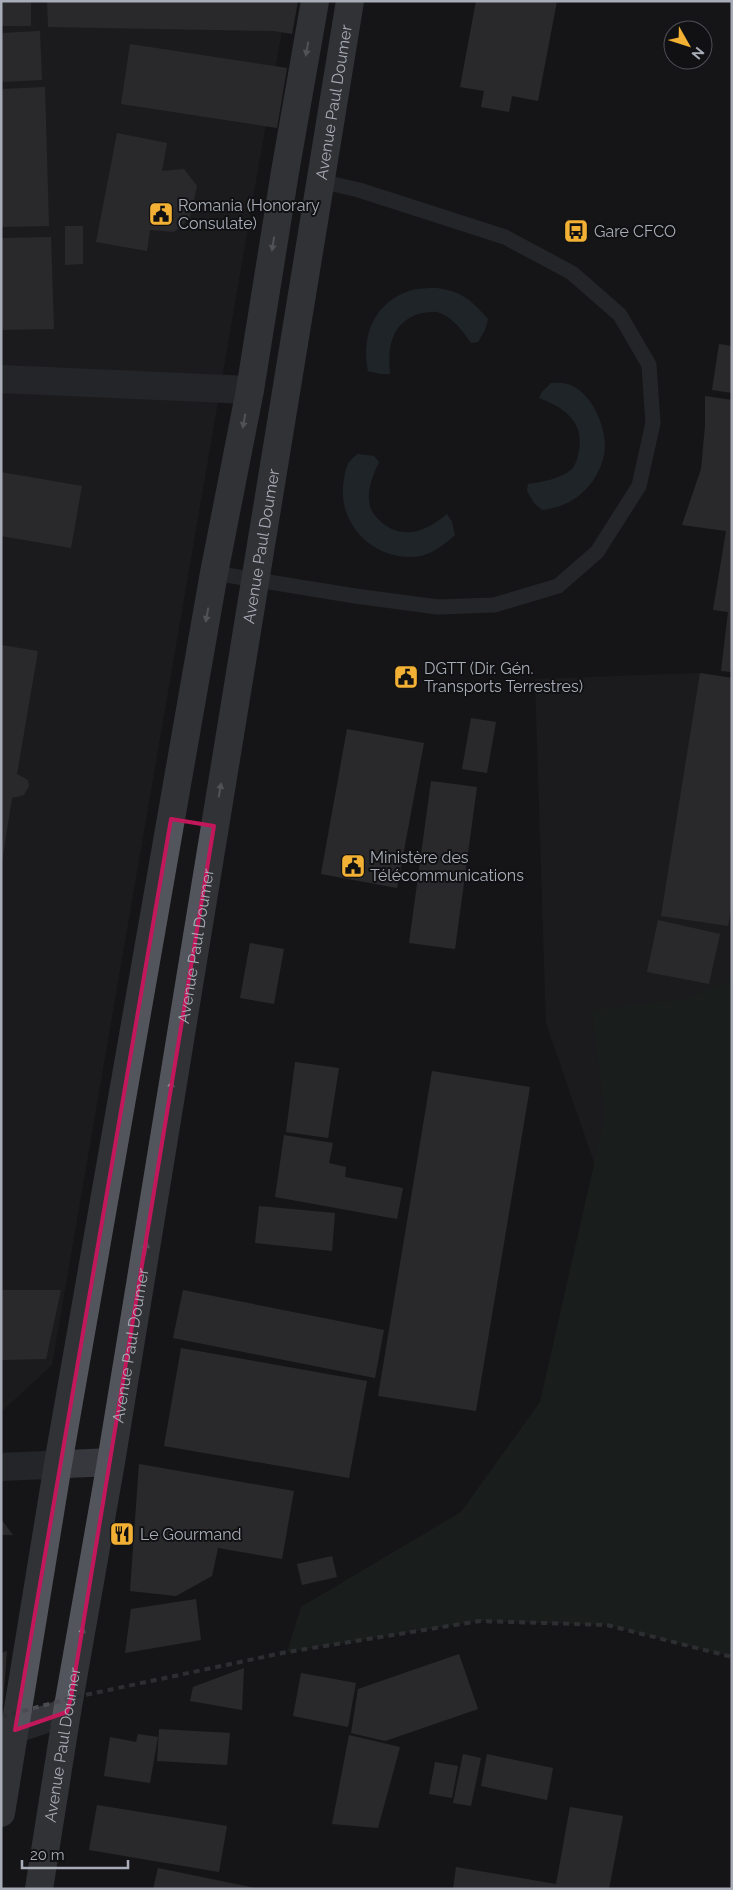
<svg xmlns="http://www.w3.org/2000/svg" width="733" height="1890" viewBox="0 0 733 1890" font-family="Raleway,sans-serif">
<style>
.built{fill:#222225}
.green{fill:#1e261f}
.water{fill:#2c353c}
.building{fill:#404145}
.lines{fill:none;stroke-linecap:round;stroke-linejoin:round}
.lane{stroke:#37383d;stroke-width:15}
.street{stroke:#37383d;stroke-width:28}
.primary{stroke:#53555c;stroke-width:28}
.rail{stroke:#4a4c52;stroke-width:4;stroke-dasharray:6 5;stroke-linecap:butt}
.oneway{fill:#979ba6}
.marked{fill:none;stroke:#c2185b;stroke-width:4;stroke-linejoin:round}
.labels{text-anchor:middle;dominant-baseline:central;stroke-width:4;stroke-linejoin:round;paint-order:stroke}
.street-label{font-size:16px;fill:#a8adb8;stroke:#111113}
.poi-label{font-size:16px;fill:#a8adb8;stroke:#111113;text-anchor:start}
</style>
<rect width="100%" height="100%" fill="#161618"/>
<g class="built">
<polygon points="1,1 287,1 52,1365 1,1412"/>
<polygon points="700,673 732,678 732,1531 714,1510 546,1023 535,679"/>
</g>
<polygon class="green" points="732,980 732,1657 607,1625 480,1621 287,1652 301,1607 461,1512 540,1402 605,1116 592,1010 684,999"/>
<g class="water">
<path d="M437,288C463,292 471,300 488,319L485,330L478,342L471,343C463,331 452,316 437,312C432,311 424,313 418,314C391,323 387,349 390,374H381L368,371C361,336 374,303 409,291C417,288 428,288 437,288Z"/>
<path d="M551,383C555,383 560,383 563,383C591,387 609,430 604,455C597,486 573,507 542,510L534,503L527,491L528,484C542,482 561,479 572,469C576,465 578,456 579,451C585,421 563,407 539,398L542,392Z"/>
<path d="M358,454L374,456L379,462C373,475 366,491 370,506C371,512 377,518 381,522C404,541 427,531 447,514L452,522L455,535C443,546 428,557 412,557C369,558 336,520 344,479C346,466 348,461 358,454Z"/>
</g>
<g class="building">
<rect x="1" y="1" width="30" height="25"/>
<polygon points="47,1 298,1 292,34 274,31 48,27"/>
<polygon points="476,1 557,1 538,101 512,96 509,112 481,107 484,91 460,87"/>
<polygon points="40,31 42,80 1,82 1,33"/>
<polygon points="130,44 287,68 277,128 121,104"/>
<polygon points="45,87 49,226 1,227 1,89"/>
<polygon points="117,133 167,143 162,171 184,169 197,186 190,218 174,232 150,230 147,251 96,242"/>
<polygon points="65,226 83,226 83,264 65,265"/>
<polygon points="51,237 54,329 1,330 1,238"/>
<polygon points="719,344 732,346 732,393 712,390"/>
<polygon points="705,396 732,400 732,672 721,671 728,612 713,610 726,531 682,525 701,469 705,426"/>
<polygon points="1,472 82,486 71,548 1,536"/>
<polygon points="2,645 38,651 17,774 28,780 29,786 24,795 12,798 2,862"/>
<polygon points="700,673 732,678 732,903 728,926 661,916"/>
<polygon points="471,718 496,722 487,773 462,769"/>
<polygon points="347,729 424,743 397,888 321,874"/>
<polygon points="431,781 477,787 455,949 409,943"/>
<polygon points="658,920 720,934 709,984 647,972"/>
<polygon points="250,943 284,949 274,1004 240,998"/>
<polygon points="295,1062 339,1068 328,1138 286,1132"/>
<polygon points="432,1071 530,1087 476,1411 378,1396"/>
<polygon points="284,1135 333,1143 329,1163 346,1167 345,1177 403,1188 397,1219 275,1197"/>
<polygon points="259,1206 335,1213 332,1251 255,1243"/>
<polygon points="1,1290 61,1290 46,1359 1,1360"/>
<polygon points="183,1290 384,1330 375,1378 173,1338"/>
<polygon points="181,1348 367,1381 349,1478 164,1446"/>
<polygon points="139,1464 294,1491 282,1559 218,1548 212,1576 176,1596 130,1591"/>
<polygon points="1,1519 13,1535 1,1535"/>
<polygon points="332,1556 337,1577 302,1585 297,1564"/>
<polygon points="196,1599 201,1640 125,1653 131,1609"/>
<polygon points="7,1651 3,1704 1,1704 1,1653"/>
<polygon points="459,1654 478,1709 385,1741 351,1733 358,1689"/>
<polygon points="244,1668 242,1710 190,1701 193,1687"/>
<polygon points="301,1673 356,1683 348,1727 293,1716"/>
<polygon points="159,1729 230,1733 227,1765 157,1761"/>
<polygon points="138,1734 158,1737 150,1783 104,1776 110,1737 136,1742"/>
<polygon points="349,1735 400,1747 378,1828 332,1824"/>
<polygon points="463,1754 481,1758 471,1806 453,1803"/>
<polygon points="487,1754 553,1768 547,1800 481,1786"/>
<polygon points="435,1762 458,1766 452,1798 429,1794"/>
<polygon points="97,1805 227,1826 219,1872 89,1850"/>
<polygon points="570,1807 623,1816 609,1889 453,1889 456,1867 556,1884"/>
<polygon points="158,1868 255,1888 255,1889 153,1889"/>
</g>
<g class="lines">
<polyline class="lane" points="214,573 355,596 438,607 494,605 558,586 597,552 639,486 653,423 649,365 620,315 572,273 505,237 359,190 320,181"/>
<g class="street">
<polyline points="1,379 250,390"/>
<polyline points="1,1467 111,1462"/>
<polyline points="1,1734 67,1712"/>
</g>
<g class="primary">
<polyline points="1,1813 58,1464 214,573 250,390 285,172 315,1"/>
<path id="s1" d="M39,1889L67,1712L111,1462L350,1"/>
</g>
<polyline class="rail" points="1,1717 71,1698 287,1652 480,1621 607,1625 732,1657"/>
</g>
<defs><path id="oneway-solid" d="M-6-.8H1V-3.2L6.5 0L1 3.2V.8H-6Z" transform="scale(1.25)"/></defs>
<g class="oneway">
<use href="#oneway-solid" transform="translate(307 49) rotate(100)"/>
<use href="#oneway-solid" transform="translate(273 244) rotate(99)"/>
<use href="#oneway-solid" transform="translate(244 421) rotate(101)"/>
<use href="#oneway-solid" transform="translate(207 615) rotate(100)"/>
<use href="#oneway-solid" transform="translate(220 790) rotate(-80)"/>
<use href="#oneway-solid" transform="translate(171 1088) rotate(-81)"/>
<use href="#oneway-solid" transform="translate(146 1249) rotate(-81)"/>
<use href="#oneway-solid" transform="translate(82 1634) rotate(-80)"/>
</g>
<path d="M0 0H733V1890H0ZM171,819L214,826L71,1698L67,1712L15,1730Z" fill="#161618" fill-opacity=".55" fill-rule="evenodd"/>
<path class="marked" d="M171,819L214,826L71,1698L67,1712L15,1730Z"/>
<defs>
<symbol id="civic-square" viewBox="-11 -11 22 22"><rect x="-9" y="-9" width="18" height="18" rx="4" fill="#f2b134" stroke="#111113"/><path d="M-.6-6.5H3V-4.5H.6V-3L4-1V1h2V6H-6V1h2V-1L-.6-3ZM-1.2 2.5V6h2.4V2.5Z" fill="#111"/></symbol>
<symbol id="bus-square" viewBox="-11 -11 22 22"><rect x="-9" y="-9" width="18" height="18" rx="4" fill="#f2b134" stroke="#111113"/><path d="M-5-6H5V4H4V6H2V4H-2V6H-4V4H-5ZM-3.5-4V0h7V-4ZM-3.5 1.2v1.5H-2V1.2ZM2 1.2v1.5H3.5V1.2Z" fill="#111"/></symbol>
<symbol id="restaurant-square" viewBox="-11 -11 22 22"><rect x="-9" y="-9" width="18" height="18" rx="4" fill="#f2b134" stroke="#111113"/><path d="M-5-6h1v4h1v-4h1v4h1v-4h1v5L-1.5 .5V6h-2V.5L-5-1ZM5-6V6H3V1.5H1.5Q1.5-4 5-6Z" fill="#111"/></symbol>
</defs>
<g fill-rule="evenodd">
<use href="#civic-square" x="147" y="200" width="28" height="28"/>
<use href="#bus-square" x="562" y="217" width="28" height="28"/>
<use href="#civic-square" x="392" y="663" width="28" height="28"/>
<use href="#civic-square" x="339" y="852" width="28" height="28"/>
<use href="#restaurant-square" x="108" y="1520" width="28" height="28"/>
</g>
<g class="labels">
<g class="street-label">
<text stroke="none"><textPath href="#s1" startOffset="1811">Avenue Paul Doumer</textPath></text>
<text stroke="none"><textPath href="#s1" startOffset="1361">Avenue Paul Doumer</textPath></text>
<text stroke="none"><textPath href="#s1" startOffset="956">Avenue Paul Doumer</textPath></text>
<text stroke="none"><textPath href="#s1" startOffset="551">Avenue Paul Doumer</textPath></text>
<text stroke="none"><textPath href="#s1" startOffset="146">Avenue Paul Doumer</textPath></text>
</g>
<g class="poi-label">
<text x="178" y="205">Romania (Honorary<tspan x="178" dy="18">Consulate)</tspan></text>
<text x="594" y="231">Gare CFCO</text>
<text x="424" y="668">DGTT (Dir. Gén.<tspan x="424" dy="18">Transports Terrestres)</tspan></text>
<text x="370" y="857">Ministère des<tspan x="370" dy="18">Télécommunications</tspan></text>
<text x="140" y="1534">Le Gourmand</text>
</g>
</g>
<rect width="733" height="1890" fill="none" stroke="#a8adb8" stroke-width="5"/>
<g transform="translate(688 45) rotate(129)"><circle r="24" fill="#111113" stroke="#4d4f55"/>
<path d="M0-4L9 19L0 12L-9 19Z" fill="#f2b134"/>
<text y="-8" font-size="14" font-weight="bold" text-anchor="middle" fill="#a8adb8">N</text>
</g>
<path d="M22 1860v8h106v-8" fill="none" stroke="#a8adb8" stroke-width="2.5"/>
<text x="30" y="1860" font-size="15" fill="#a8adb8" stroke="#111113" stroke-width="4" paint-order="stroke">20 m</text>
</svg>
